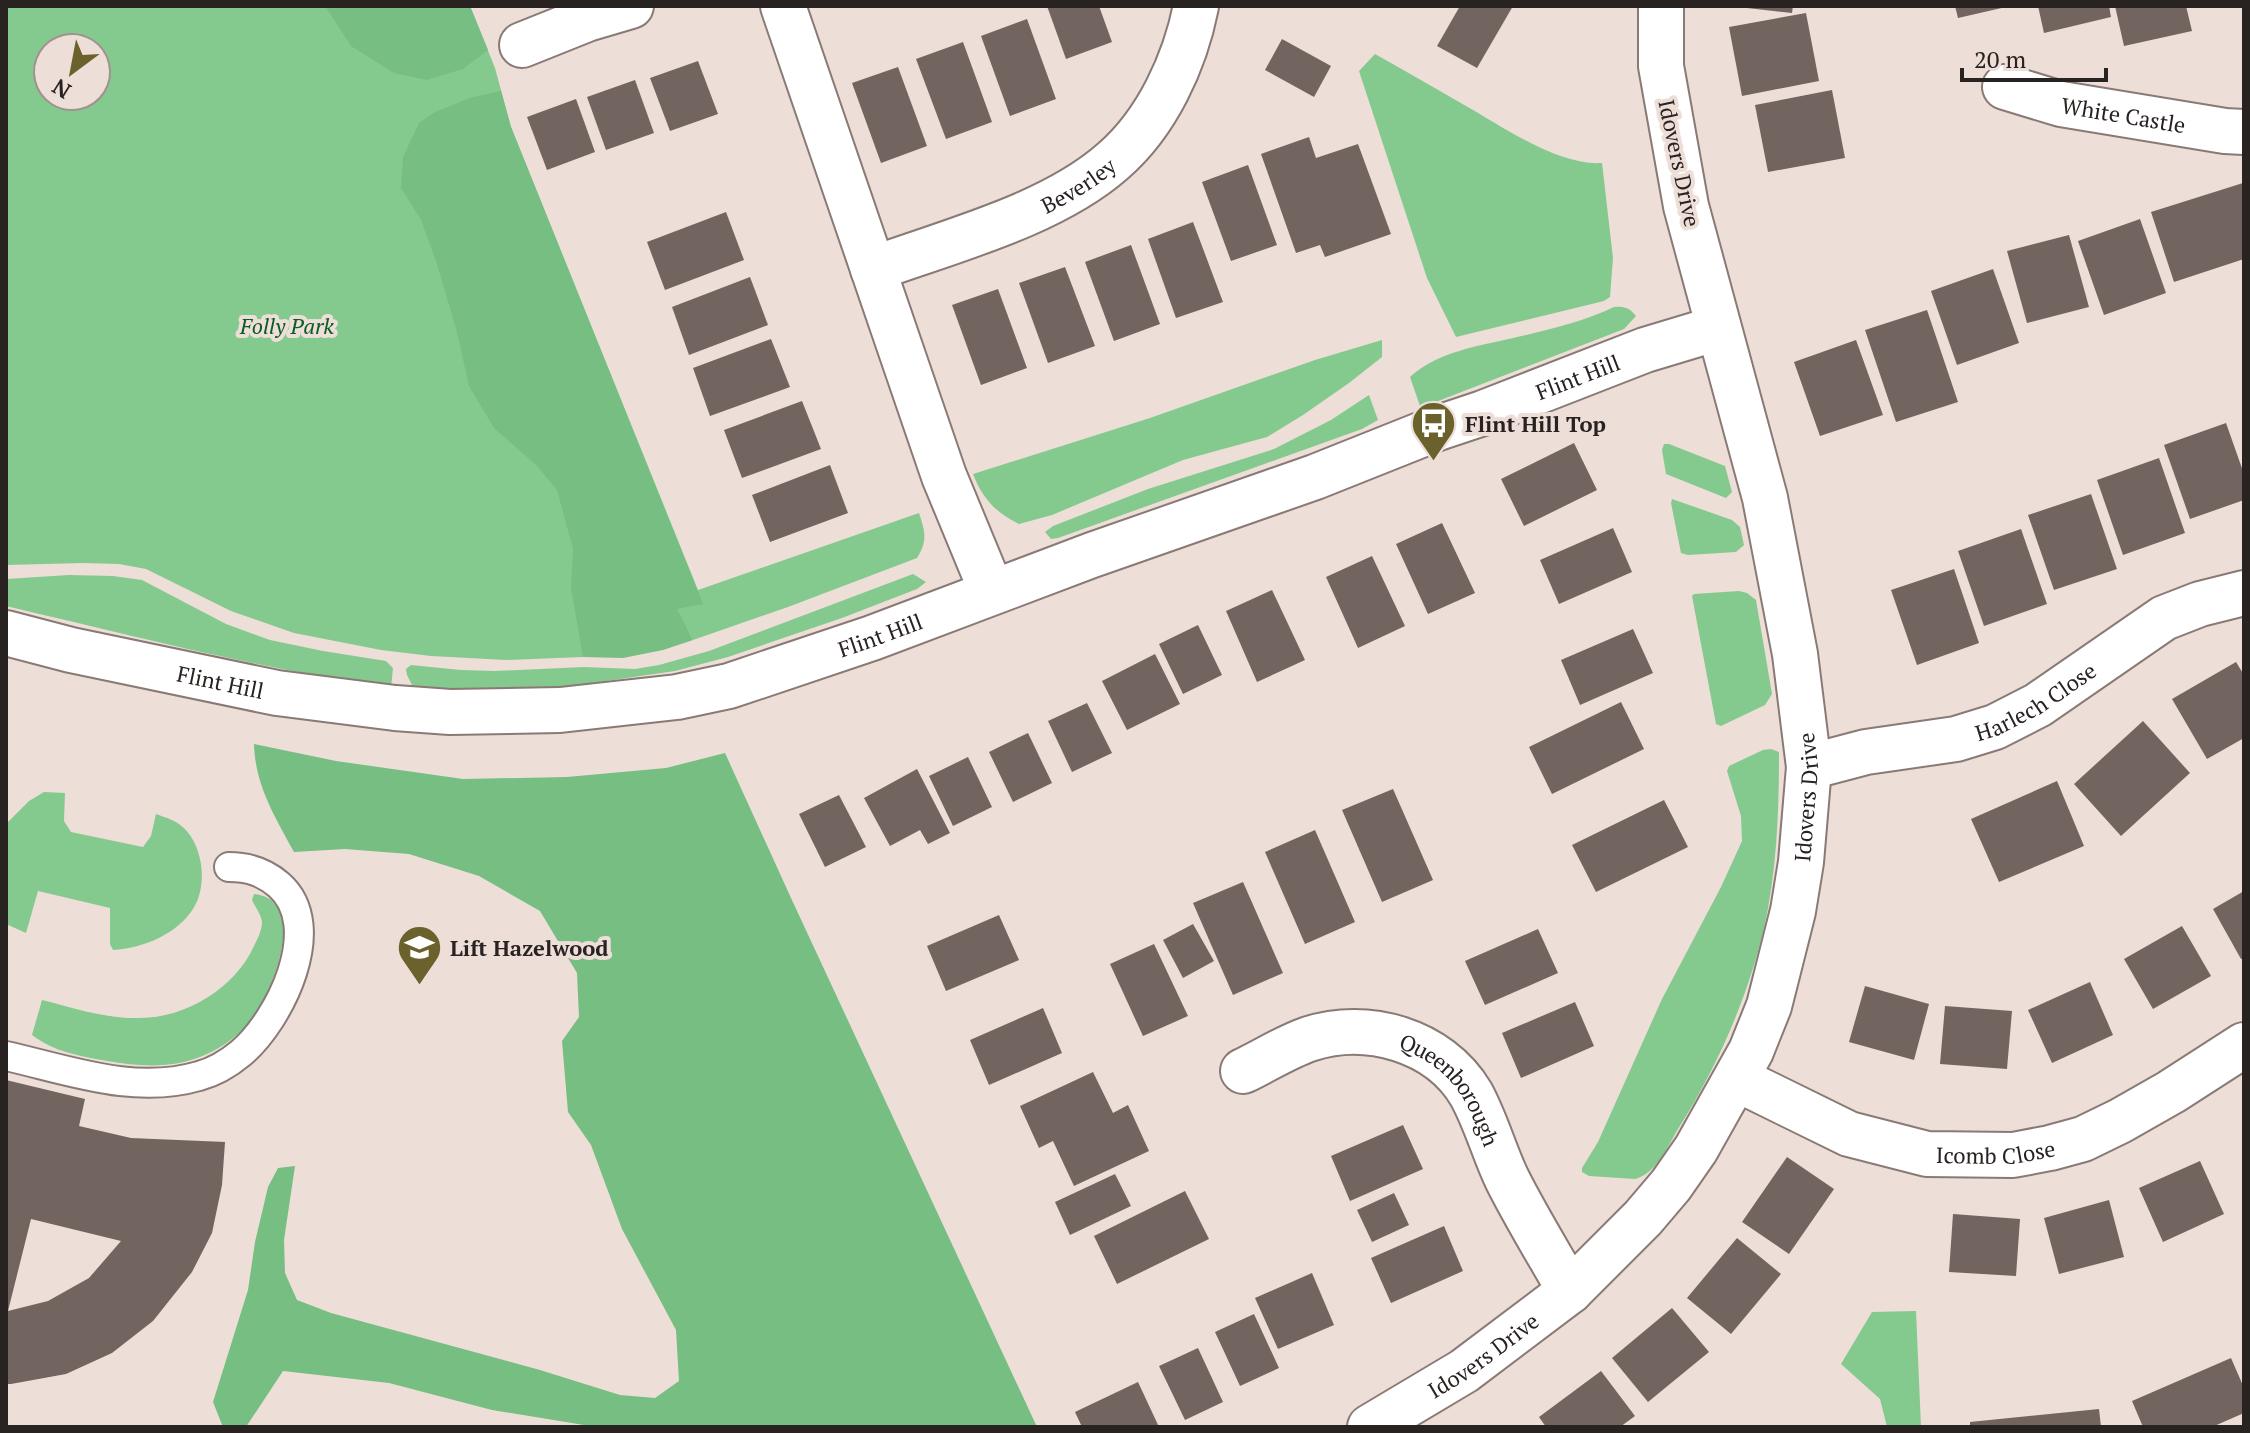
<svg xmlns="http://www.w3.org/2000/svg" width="2250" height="1433" viewBox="0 0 2250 1433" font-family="'PT Serif',serif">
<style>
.green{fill:#84ca8e;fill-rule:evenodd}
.forest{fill:#76be81}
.building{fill:#72645f;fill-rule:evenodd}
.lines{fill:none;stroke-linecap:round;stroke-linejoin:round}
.lane-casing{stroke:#897a75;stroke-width:32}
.street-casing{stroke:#897a75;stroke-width:48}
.lane{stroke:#fff;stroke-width:28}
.street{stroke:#fff;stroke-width:44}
.labels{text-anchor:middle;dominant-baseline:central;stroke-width:8;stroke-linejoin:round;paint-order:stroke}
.street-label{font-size:22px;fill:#282220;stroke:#eeded8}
.park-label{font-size:22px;font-style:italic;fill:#0a5c24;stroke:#eeded8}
.poi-label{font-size:22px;font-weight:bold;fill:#282220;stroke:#eeded8;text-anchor:start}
</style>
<rect width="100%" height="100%" fill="#eeded8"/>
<g class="green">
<path d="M6,6H470L495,68L511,127L698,590L919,513C925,531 928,541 917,558L788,607L693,640L676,609L583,657L506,660L431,656L381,650L294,633L231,611L146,569L119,564L84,563L6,565ZM48,48H96V96H48Z"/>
<path d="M1375,54C1406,71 1436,89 1466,106C1503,127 1559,166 1602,163L1613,258L1610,297L1604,301L1456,337L1427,278L1359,71Z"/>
<path d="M1614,307C1624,306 1630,308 1636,316L1624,329L1433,403L1420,406L1410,377C1437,352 1478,346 1513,338C1547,330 1583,322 1614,307Z"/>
<path d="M1382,340V357L1349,383L1303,415L1267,437L1183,460L1052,515L1019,524C996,513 982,498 973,474L1150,418L1315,360Z"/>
<polygon points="1369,395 1378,420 1362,429 1058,538 1051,539 1045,532 1053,526 1148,489 1274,449 1331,420"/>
<polygon points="1664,444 1669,444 1725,466 1732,492 1726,498 1666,474 1662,450"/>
<polygon points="1672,499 1732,520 1740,527 1744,545 1736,552 1688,555 1681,553 1671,503"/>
<polygon points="913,574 926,582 917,589 842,618 728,657 675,671 551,689 512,692 414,689 407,675 406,669 411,665 461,670 495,671 584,667 635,669 659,665 709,651"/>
<path d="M69,575L113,576L142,580L226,624L270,640L323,651L386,661L393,668L391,688C261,669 134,636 6,606V579Z"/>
<polygon points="1739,591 1747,593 1756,600 1772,694 1765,705 1721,726 1716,724 1692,596 1694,594"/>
<path d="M1771,749L1779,752C1779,810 1777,871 1764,928C1747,1000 1717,1067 1678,1129C1668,1146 1656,1174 1635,1179L1589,1176L1582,1172V1168L1598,1142L1662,999L1721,887L1742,841L1741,816L1727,771L1729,766L1763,750Z"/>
<path d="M44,792L65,793L64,821L71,832L143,847L151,836L156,814C164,817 172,819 179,824C203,841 209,885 193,909C176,935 143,948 113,950L110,944V908L38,891L26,933L6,924V824L29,801Z"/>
<path d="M254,894C312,900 270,998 248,1024C237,1036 224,1046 209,1053C176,1069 142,1067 107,1061C80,1056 54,1052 32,1035L42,1000C74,1008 106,1019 139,1018C186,1018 235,988 254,946C258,938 262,930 262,922C261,914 255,907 252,900Z"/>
<polygon points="1916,1311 1921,1427 1887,1427 1880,1399 1841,1364 1872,1312"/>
</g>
<g class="forest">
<polygon points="325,6 470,6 488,50 463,69 427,80 394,73 351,46"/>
<polygon points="501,91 511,127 703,604 677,609 693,640 663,650 623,658 583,657 571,588 573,549 557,490 537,466 494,428 469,386 457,332 437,264 421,220 401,188 403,157 419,123 433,113 469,98"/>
<path d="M254,744L336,761L463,779L567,777L666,768L725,753L791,898L1037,1427H596L492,1410L389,1383L283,1371L246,1427H223L213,1402L248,1290L255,1242L268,1187L278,1168L295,1166L284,1240L285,1273L297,1300L331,1313L540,1370L620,1395L655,1398L679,1381L676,1330L622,1229L591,1145L568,1112L562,1041L579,1017L577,973L540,911L479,876L409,854L345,849L294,852C275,817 255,785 254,744Z"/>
</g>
<g class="building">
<polygon points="1047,6 1099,6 1112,42 1066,59"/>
<polygon points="1460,6 1513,6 1477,68 1437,46"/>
<polygon points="1747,6 1793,6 1792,13 1747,8"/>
<polygon points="1955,6 2006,6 2006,7 1958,18"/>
<polygon points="2038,6 2109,6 2111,17 2044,33"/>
<polygon points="2115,6 2186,6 2192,31 2124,46"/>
<polygon points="1806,13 1819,81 1742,96 1729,27"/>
<polygon points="1027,19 1056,99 1010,116 981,36"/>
<polygon points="1282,39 1331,66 1314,97 1265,70"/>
<polygon points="963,42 992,122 946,139 916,59"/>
<polygon points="698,61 718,114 670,131 650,78"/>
<polygon points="898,67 927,146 881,163 852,83"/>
<polygon points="635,80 654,133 606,150 587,97"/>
<polygon points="1832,90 1845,158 1768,172 1755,105"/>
<polygon points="576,99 595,152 547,170 527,117"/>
<polygon points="1309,137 1316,158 1358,144 1391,234 1325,257 1320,245 1296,253 1261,154"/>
<polygon points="1248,165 1277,245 1231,261 1202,182"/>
<polygon points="2243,183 2244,259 2174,282 2151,212"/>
<polygon points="726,212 744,260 665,290 647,242"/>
<polygon points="2140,219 2166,293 2104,315 2078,241"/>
<polygon points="1193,222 1223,302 1176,318 1148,239"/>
<polygon points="2069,235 2089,307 2027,323 2007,251"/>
<polygon points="1131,245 1160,324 1114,341 1085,262"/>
<polygon points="1065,267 1095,346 1048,363 1019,283"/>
<polygon points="1993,269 2019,343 1957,365 1931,291"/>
<polygon points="750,277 768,325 689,355 672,307"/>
<polygon points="998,289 1027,368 981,385 952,305"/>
<polygon points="1927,310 1958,402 1896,422 1865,330"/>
<polygon points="771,339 790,387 710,416 693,368"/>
<polygon points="1856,340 1883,415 1820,436 1794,362"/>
<polygon points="802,401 821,449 742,478 724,430"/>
<polygon points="2226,423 2244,474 2244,500 2190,519 2164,445"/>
<polygon points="1574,443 1597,490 1524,526 1501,479"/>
<polygon points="2159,458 2185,533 2123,555 2097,480"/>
<polygon points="830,465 848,513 770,542 752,495"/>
<polygon points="2091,494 2117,569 2054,590 2028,515"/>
<polygon points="1442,523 1475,593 1428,614 1396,544"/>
<polygon points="1613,528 1632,572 1559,604 1540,560"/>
<polygon points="2021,529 2047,604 1984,626 1958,551"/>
<polygon points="1372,556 1405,626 1358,648 1326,577"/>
<polygon points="1954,569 1979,643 1917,665 1891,590"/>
<polygon points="1272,590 1305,660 1257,682 1226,611"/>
<polygon points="1198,625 1222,675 1183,694 1159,644"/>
<polygon points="1633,629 1653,673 1580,705 1561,660"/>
<polygon points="1155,654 1180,704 1127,730 1102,681"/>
<polygon points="2236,662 2244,675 2244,738 2207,759 2172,699"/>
<polygon points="1621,702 1644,749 1552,794 1529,747"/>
<polygon points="1087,703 1112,753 1072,772 1048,721"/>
<polygon points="2143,721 2190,773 2121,836 2074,784"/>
<polygon points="1028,733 1052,783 1013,802 989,752"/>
<polygon points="968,757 992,807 953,826 929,776"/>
<polygon points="917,769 950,833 928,844 920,830 890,846 864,798"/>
<polygon points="2057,781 2084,846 1999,882 1971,819"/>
<polygon points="1393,789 1433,880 1382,902 1342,810"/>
<polygon points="839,795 866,847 825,867 799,814"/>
<polygon points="1664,800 1688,847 1596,892 1572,845"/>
<polygon points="1315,830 1355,922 1305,944 1265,852"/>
<polygon points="1243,882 1283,973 1233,995 1193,903"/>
<polygon points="2244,891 2244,958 2241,959 2213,909"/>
<polygon points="999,915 1019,960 946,991 927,946"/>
<polygon points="1193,924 1214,961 1183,978 1163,940"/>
<polygon points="2182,926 2211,976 2153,1009 2124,959"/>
<polygon points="1538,929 1558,973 1485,1005 1465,961"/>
<polygon points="1154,944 1188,1016 1143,1036 1110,964"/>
<polygon points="2090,982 2113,1035 2052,1063 2028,1010"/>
<polygon points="1865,986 1929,1004 1914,1060 1849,1042"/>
<polygon points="1575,1002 1594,1046 1521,1078 1502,1033"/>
<polygon points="1945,1006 2012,1011 2007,1069 1940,1064"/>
<polygon points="1043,1008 1062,1053 989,1085 970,1040"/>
<polygon points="1093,1072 1113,1113 1128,1105 1149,1151 1074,1186 1053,1141 1039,1148 1020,1106"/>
<path d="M6,1080L85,1099L79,1126L131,1138L225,1142L222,1185L212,1233L192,1272L153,1321L112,1353L66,1374L11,1384H6ZM31,1219L121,1241L89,1278L48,1301L8,1311Z"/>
<polygon points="1403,1125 1423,1169 1350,1201 1331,1156"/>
<polygon points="1787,1157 1834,1189 1789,1254 1742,1222"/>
<polygon points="2200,1161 2224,1214 2163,1242 2139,1188"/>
<polygon points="1115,1174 1131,1206 1070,1235 1055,1202"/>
<polygon points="1185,1191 1209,1239 1117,1284 1094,1236"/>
<polygon points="1394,1193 1409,1225 1372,1242 1357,1210"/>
<polygon points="2109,1200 2124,1257 2059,1274 2044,1218"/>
<polygon points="1953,1214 2020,1219 2016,1276 1949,1272"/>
<polygon points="1444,1226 1463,1271 1391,1303 1371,1258"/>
<polygon points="1737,1238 1781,1274 1731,1334 1687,1298"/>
<polygon points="1312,1273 1334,1325 1278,1349 1255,1298"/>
<polygon points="1672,1308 1709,1352 1648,1402 1612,1358"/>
<polygon points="1254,1314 1279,1368 1240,1386 1215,1332"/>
<polygon points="1198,1348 1223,1402 1185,1420 1159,1366"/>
<polygon points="2231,1358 2244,1388 2244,1413 2212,1427 2143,1427 2132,1401"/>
<polygon points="1601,1371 1635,1416 1620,1427 1546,1427 1539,1417"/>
<polygon points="1138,1382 1159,1427 1082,1427 1075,1412"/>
<polygon points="2099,1409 2101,1427 1970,1427 1970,1422"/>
</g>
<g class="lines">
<defs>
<path id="lane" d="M6,1056C69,1070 134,1095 199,1076C214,1072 229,1063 241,1053C280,1020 326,926 279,885C264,872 249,867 229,867"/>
<g id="street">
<polyline points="783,6 944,476 992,592"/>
<polyline points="522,45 587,19 631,6"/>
<path id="s1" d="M2005,87L2061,104L2225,131L2244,132"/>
<path id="s2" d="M873,269C950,241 1052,215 1113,161C1157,123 1185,62 1196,6"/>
<path id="s3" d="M6,633L71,650L277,693L395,708L450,712L560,710L677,697L729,686L872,638L1092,555L1315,477L1438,428L1483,413L1645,350L1718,328"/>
<path id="s4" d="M1809,767L1866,752L1956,739L1995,727L2038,705L2164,618L2200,604L2244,593"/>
<path id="s5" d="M1243,1071C1264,1061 1286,1047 1309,1039C1367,1020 1439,1040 1471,1094C1486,1121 1494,1152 1507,1179C1526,1217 1549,1254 1570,1291"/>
<path id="s6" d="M1737,1079L1849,1134L1927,1154L2013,1155L2050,1148L2083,1139L2120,1121L2171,1092L2244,1045"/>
<path id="s7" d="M1370,1427L1464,1371L1570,1291L1643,1218L1671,1185L1696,1149L1751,1051L1769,1006L1793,911L1801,862L1809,767L1795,654L1765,498L1686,206L1661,66V6"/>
</g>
</defs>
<use href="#lane" class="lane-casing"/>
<use href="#street" class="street-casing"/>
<use href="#lane" class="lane"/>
<use href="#street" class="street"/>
</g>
<defs>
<symbol id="bus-pin" viewBox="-11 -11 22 30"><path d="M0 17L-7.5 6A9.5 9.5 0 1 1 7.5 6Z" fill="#6a612d" stroke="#eeded8"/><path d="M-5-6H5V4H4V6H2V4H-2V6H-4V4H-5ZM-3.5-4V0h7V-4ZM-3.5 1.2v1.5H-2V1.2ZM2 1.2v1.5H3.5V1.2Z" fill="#fff"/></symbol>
<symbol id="school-pin" viewBox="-11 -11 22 30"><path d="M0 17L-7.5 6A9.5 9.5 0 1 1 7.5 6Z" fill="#6a612d" stroke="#eeded8"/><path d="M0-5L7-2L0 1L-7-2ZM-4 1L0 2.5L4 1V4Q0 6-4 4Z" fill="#fff"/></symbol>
</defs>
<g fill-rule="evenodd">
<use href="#bus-pin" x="1408" y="398" width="51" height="69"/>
<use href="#school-pin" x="394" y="922" width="51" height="69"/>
</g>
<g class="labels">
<g class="street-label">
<text stroke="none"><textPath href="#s1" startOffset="122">White Castle</textPath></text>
<text transform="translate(1680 163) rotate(78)">Idovers Drive</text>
<text stroke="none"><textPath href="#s2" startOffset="222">Beverley</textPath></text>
<text stroke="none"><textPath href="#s3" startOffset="1636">Flint Hill</textPath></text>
<text stroke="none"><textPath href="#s3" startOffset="892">Flint Hill</textPath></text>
<text stroke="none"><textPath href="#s3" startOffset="220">Flint Hill</textPath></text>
<text stroke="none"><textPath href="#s4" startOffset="238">Harlech Close</textPath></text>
<text stroke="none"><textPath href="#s7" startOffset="806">Idovers Drive</textPath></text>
<text stroke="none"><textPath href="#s5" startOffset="240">Queenborough</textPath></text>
<text stroke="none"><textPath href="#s6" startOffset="274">Icomb Close</textPath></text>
<text stroke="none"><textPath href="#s7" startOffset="134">Idovers Drive</textPath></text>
</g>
<g class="park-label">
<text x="287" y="325">Folly Park</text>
</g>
<g class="poi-label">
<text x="1465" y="423">Flint Hill Top</text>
<text x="450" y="947">Lift Hazelwood</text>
</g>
</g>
<rect width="2250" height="1433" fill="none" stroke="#282220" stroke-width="16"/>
<g transform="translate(72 72) rotate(212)"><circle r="38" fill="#eeded8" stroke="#9f938e" stroke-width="2"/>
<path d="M0-6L14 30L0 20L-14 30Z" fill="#6a612d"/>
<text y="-12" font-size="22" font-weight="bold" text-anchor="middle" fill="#282220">N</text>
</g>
<path d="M1962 68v12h144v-12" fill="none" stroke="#282220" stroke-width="4"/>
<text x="1974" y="68" font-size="24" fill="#282220" stroke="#eeded8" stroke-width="6" paint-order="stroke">20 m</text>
</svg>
